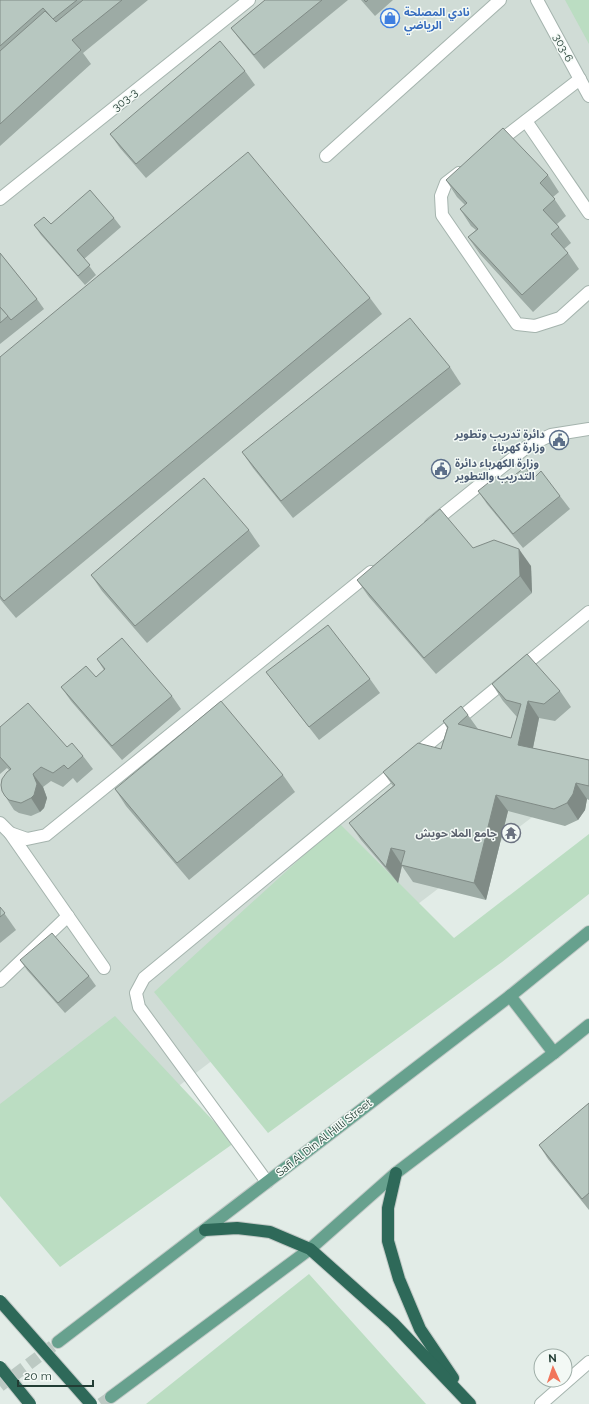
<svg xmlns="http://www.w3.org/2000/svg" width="589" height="1404" viewBox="0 0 589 1404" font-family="Raleway,'Noto Sans Arabic',sans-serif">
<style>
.built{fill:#d0dcd6}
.green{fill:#bbddc2}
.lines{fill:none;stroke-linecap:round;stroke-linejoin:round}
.primary-tunnel{stroke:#bcc9c3;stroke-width:12;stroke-dasharray:12 6;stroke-linecap:butt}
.lane-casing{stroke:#a5b4ae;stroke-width:14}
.street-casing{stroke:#a5b4ae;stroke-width:14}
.primary-casing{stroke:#c1c9c6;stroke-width:14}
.highway-casing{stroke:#c1c9c6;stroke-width:14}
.lane{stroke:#fff;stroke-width:12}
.street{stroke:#fff;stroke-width:12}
.primary{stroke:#67a18e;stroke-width:12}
.highway{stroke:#2e6959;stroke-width:12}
.highway-bridge-casing{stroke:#c1c9c6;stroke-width:14;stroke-linecap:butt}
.highway-bridge{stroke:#2e6959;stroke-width:12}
.wall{fill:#9daba5}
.shaded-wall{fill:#808b86}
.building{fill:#b7c7c0;stroke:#808b86}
.labels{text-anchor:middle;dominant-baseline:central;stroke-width:3;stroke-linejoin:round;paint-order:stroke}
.shop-label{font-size:11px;font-weight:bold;fill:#366cbe;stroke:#f3f9f5;text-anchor:start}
.street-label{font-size:11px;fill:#223d34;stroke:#f3f9f5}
.service-label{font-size:11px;font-weight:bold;fill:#4e5e75;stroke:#f3f9f5;text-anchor:end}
.worship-label{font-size:11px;font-weight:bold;fill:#5b616d;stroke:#f3f9f5;text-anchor:end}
</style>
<rect width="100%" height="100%" fill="#e2ece7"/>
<polygon class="built" points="0,0 589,0 589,774 30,1199 0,1155"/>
<g class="green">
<polygon points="565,0 589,0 589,44"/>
<polygon points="339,823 454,938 589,834 589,894 502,962 268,1133 154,992"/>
<polygon points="115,1016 234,1143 60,1267 0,1196 0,1104"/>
<polygon points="309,1274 426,1404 146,1404"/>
</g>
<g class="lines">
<g class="primary-tunnel">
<polyline points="0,1386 58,1342"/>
<polyline points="101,1404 111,1397"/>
</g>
<defs>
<g id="lane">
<polyline points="526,121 589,213"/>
<polyline points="497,143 580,79"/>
<polyline points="326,156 500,0"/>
<polyline points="459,173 446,183 441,196 442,215 517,324 535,326 560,318 589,292"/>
</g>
<g id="street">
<polyline points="537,0 589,96"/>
<polyline points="0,199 249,0"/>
<polyline points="431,524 528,446 551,435 589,429"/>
<polyline points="415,755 589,612"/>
<polyline points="0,823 10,833 27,839 46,835 371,572"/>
<polyline points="10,833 104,968"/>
<polyline points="0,981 68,916"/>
<polyline points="267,1182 139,1007 136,993 144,978 399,768"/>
<polyline points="541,1404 589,1362"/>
</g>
<g id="primary">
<polyline points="510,996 554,1053"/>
<polyline points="58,1342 510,996 589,932"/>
<polyline points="111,1397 310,1249 396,1173 554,1053 589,1025"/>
</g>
<g id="highway">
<polyline points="396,1173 388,1208 388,1241 399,1279 420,1329 453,1378"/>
<polyline points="205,1230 237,1228 270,1232 310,1249 393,1323 470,1404"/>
</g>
</defs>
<use href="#lane" class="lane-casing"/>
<use href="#street" class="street-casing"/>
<use href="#primary" class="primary-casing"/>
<use href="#highway" class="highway-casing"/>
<use href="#lane" class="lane"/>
<use href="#street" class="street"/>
<use href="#primary" class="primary"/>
<use href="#highway" class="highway"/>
<defs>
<g id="highway-bridge">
<polyline points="0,1301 91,1404"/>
<polyline points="0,1367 30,1404"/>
</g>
</defs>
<use href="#highway-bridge" class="highway-bridge-casing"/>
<use href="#highway-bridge" class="highway-bridge"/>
</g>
<g class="wall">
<polygon points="0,0 148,0 83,53 91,64 0,146"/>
<polygon points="265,0 348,0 264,69 241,41 231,28"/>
<polygon points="361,0 393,0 375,16"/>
<polygon points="245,71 255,85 146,178 120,148 110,134"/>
<polygon points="548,175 559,192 553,197 566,216 557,224 571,243 564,249 568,253 579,269 533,312 480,254 468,237 476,230 471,226 460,209 465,205 457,197 446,180"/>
<polygon points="114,218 121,227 84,259 96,275 85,285 41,235 34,225 51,224"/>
<polygon points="0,253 37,299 44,309 0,344"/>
<polygon points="370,298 382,314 16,618 0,599 0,357"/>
<polygon points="450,367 461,384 293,518 253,468 242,452"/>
<polygon points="534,478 560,496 570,509 523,548 487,504 478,491 505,483"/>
<polygon points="249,530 260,546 147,643 102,591 91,575"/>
<polygon points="473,548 531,566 532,593 436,674 369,597 357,580"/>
<polygon points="97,659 172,696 181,709 122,760 71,701 61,687 96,677 104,670"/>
<polygon points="266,672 370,679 380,693 319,740 276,685"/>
<polygon points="492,684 560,691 571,707 555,721 539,718 533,748 589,760 589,800 587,799 585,810 578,820 565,826 508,811 486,900 413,882 402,866 398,883 361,840 349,823 393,786 383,772 441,749 447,728 443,721 468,715 478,729 511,738 517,717 503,701"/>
<polygon points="0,727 67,747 83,756 93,769 77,783 73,778 63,787 51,781 43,787 47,798 44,808 40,812 31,816 19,813 14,810 5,796 9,770 7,768 0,774"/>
<polygon points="283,775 295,792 189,880 126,806 115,789"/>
<polygon points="0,907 16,930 0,943"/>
<polygon points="20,960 89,976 96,986 65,1013 27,970"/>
<polygon points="589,1103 589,1210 548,1159 539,1145"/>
</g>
<g class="shaded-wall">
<polygon points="519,549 531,566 532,593 520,576"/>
<polygon points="528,701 539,718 530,762 518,745"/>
<polygon points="33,774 43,787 47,798 44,808 40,812 31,798"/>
<polygon points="576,783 587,799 585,810 578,820 567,803"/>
<polygon points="496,795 508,811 486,900 474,883"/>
<polygon points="391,848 402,865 398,883 386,867"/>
</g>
<g class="building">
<polygon points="0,0 77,0 53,19 43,8 0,46"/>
<polygon points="83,0 122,0 72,40 81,50 0,124 0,51 45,11 56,22"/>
<polygon points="265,0 322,0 254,55 231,28"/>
<polygon points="364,0 368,0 366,2"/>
<polygon points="220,41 245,71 136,164 110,134"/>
<polygon points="503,128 548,175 540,183 555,199 543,210 559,227 551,234 568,253 522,295 468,237 478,229 460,209 467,203 446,180"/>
<polygon points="248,152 370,298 4,601 0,596 0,357"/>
<polygon points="90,190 114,218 77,250 90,265 78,276 34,225 44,217 51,224"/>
<polygon points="0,253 37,299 11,320 0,307"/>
<polygon points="0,307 8,316 0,323"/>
<polygon points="410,318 450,367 281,501 242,452"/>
<polygon points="525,467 534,478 541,471 560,496 513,534 478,491 498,475 505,483"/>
<polygon points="204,478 249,530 135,626 91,575"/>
<polygon points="440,509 473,548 494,540 519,549 520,576 424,658 357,580"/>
<polygon points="328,625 370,679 309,727 266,672"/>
<polygon points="122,638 172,696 112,746 61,687 86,666 96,677 105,669 97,659"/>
<polygon points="527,654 560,691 544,704 528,701 518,745 589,760 589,786 576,783 573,794 567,803 554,809 496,795 474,883 401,865 405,851 391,848 386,867 349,823 395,785 383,772 418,743 441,749 448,727 443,721 461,706 468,715 458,724 511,738 521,704 506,700 492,684"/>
<polygon points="221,701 283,775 177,863 115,789"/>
<polygon points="28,703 67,747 72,743 83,756 68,769 64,765 53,773 41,767 33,774 37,784 34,795 31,798 21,803 9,800 5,796 2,791 1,785 2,779 7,772 11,769 0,757 0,727"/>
<polygon points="0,907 5,913 0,917"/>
<polygon points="52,933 89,976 58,1003 20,960"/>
<polygon points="589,1103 589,1193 582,1199 539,1145"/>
</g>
<defs>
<symbol id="shop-ring" viewBox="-11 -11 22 22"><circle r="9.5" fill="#f3f9f5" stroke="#3f7fe0" stroke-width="1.5"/><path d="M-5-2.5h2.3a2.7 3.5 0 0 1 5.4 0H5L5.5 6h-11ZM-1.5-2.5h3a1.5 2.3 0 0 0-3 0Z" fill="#3f7fe0"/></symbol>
<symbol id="civic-ring" viewBox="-11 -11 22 22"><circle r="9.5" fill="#f3f9f5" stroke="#5c6f8a" stroke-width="1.5"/><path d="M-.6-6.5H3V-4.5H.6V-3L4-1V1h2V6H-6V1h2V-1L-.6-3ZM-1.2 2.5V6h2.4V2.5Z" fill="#5c6f8a"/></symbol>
<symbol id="temple-ring" viewBox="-11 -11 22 22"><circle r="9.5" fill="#f3f9f5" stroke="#6b7280" stroke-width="1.5"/><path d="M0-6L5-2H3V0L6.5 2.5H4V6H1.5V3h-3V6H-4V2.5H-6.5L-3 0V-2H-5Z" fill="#6b7280"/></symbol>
</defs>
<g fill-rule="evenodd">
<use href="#shop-ring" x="379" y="7" width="22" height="22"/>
<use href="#civic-ring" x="548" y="429" width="22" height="22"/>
<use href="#civic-ring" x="430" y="458" width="22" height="22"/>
<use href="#temple-ring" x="500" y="822" width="22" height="22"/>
</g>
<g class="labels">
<g class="shop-label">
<text x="404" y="12">نادي المصلحة<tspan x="404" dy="13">الرياضي</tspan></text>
</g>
<g class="street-label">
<text transform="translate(563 48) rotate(62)">303-6</text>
<text transform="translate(125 100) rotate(-39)">303-3</text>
<text transform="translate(324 1138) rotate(-38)">Safi Al Din Al Hilli Street</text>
</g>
<g class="service-label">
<text x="545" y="434">دائرة تدريب وتطوير<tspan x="545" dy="13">وزارة كهرباء</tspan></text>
<text x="455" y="463" text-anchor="start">وزارة الكهرباء دائرة<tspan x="455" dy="13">التدريب والتطوير</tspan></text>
</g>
<g class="worship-label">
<text x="497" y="833">جامع الملا حويش</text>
</g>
</g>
<g transform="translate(553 1368) rotate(357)"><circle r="19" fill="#f3f9f5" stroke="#9faea8"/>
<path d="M0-3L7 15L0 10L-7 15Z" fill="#f1755b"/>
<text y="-6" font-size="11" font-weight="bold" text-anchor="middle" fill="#223d34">N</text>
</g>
<path d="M18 1380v6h75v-6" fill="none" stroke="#223d34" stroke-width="2"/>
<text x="24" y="1380" font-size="12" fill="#223d34" stroke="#f3f9f5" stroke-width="3" paint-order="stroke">20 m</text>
</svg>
